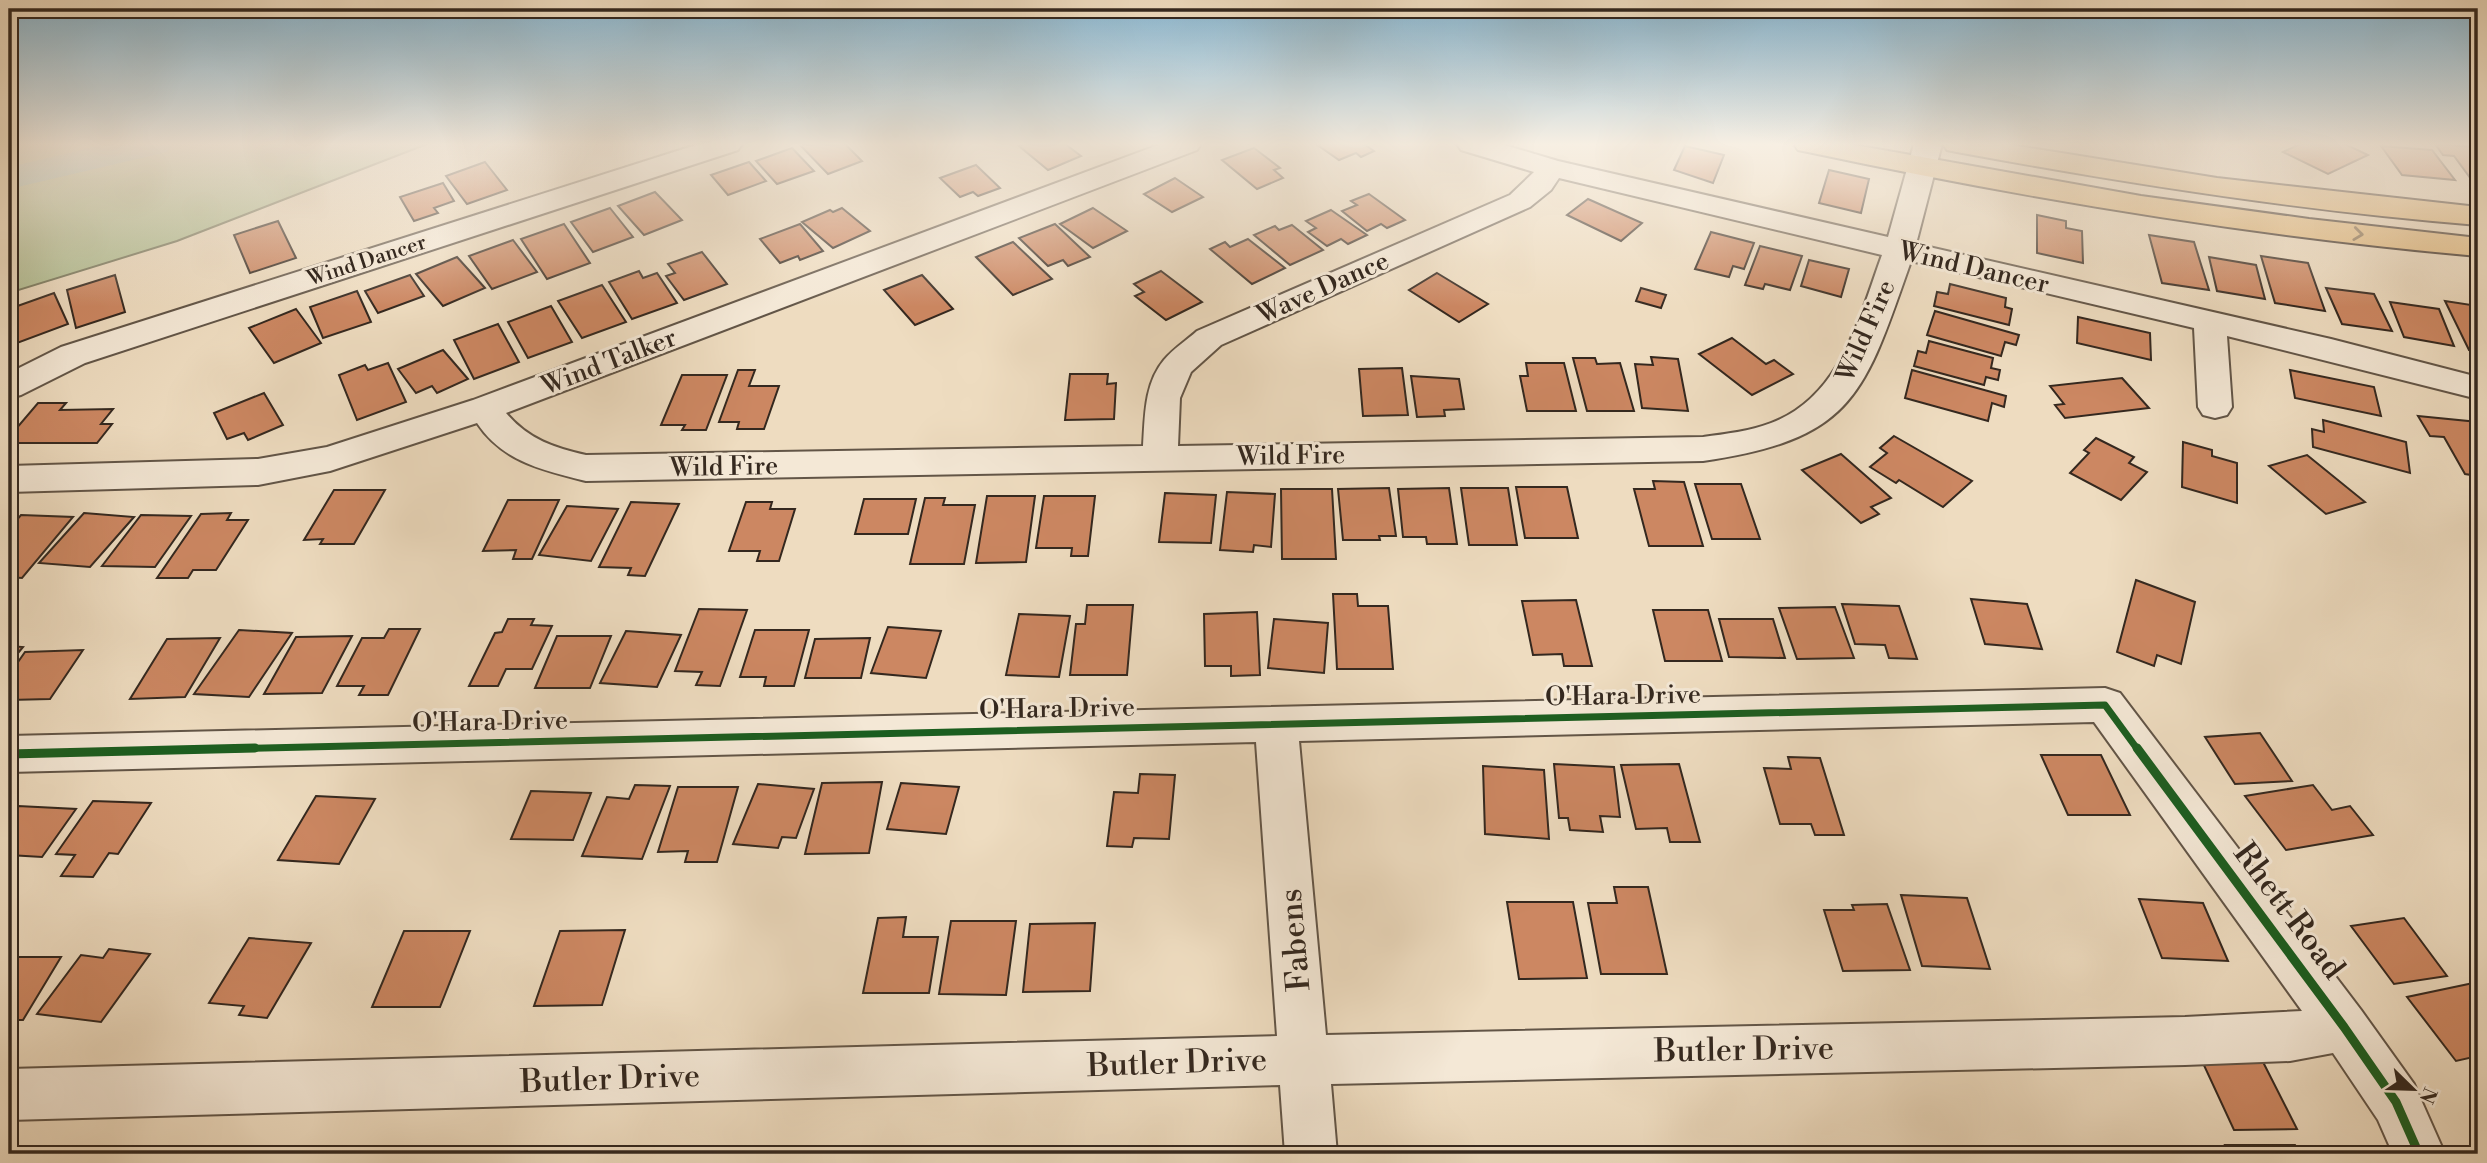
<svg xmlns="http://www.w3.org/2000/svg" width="2487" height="1163" viewBox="0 0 2487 1163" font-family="'Libre Bodoni',serif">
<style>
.green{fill:#b3c296;stroke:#74755a;stroke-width:2}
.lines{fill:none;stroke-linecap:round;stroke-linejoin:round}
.river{fill:#99bcb2;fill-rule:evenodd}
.building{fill:#cc8762;stroke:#34281f;stroke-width:2}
.minor-casing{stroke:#625547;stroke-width:4}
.major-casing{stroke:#34281f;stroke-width:4}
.minor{fill:#f4e8d6;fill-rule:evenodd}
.major{fill:#e7be80;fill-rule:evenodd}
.cycleway-far1-casing{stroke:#f4e8d6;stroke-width:11}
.cycleway-casing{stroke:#f4e8d6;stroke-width:13}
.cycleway-far1{stroke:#1b5e20;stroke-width:7}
.cycleway{stroke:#1b5e20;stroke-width:9}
.oneway{stroke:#856c4b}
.labels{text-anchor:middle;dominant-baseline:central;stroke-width:6;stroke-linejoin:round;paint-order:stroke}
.far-street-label{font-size:21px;fill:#34281f;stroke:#f4e8d6}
.street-label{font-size:26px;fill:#34281f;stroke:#f4e8d6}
.near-street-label{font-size:32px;fill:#34281f;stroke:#f4e8d6}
</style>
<rect width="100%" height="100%" fill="#eedcc0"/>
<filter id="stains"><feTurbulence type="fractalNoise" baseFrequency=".00286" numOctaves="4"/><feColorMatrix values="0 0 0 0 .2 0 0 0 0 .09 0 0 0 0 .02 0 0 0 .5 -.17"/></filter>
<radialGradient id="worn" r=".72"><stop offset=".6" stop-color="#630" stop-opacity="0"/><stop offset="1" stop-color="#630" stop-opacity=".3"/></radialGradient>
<polygon class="green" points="9,144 427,144 177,241 9,293"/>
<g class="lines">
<polygon class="river" points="107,144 172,144 167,152 9,189 9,167"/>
</g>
<g class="building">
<polygon points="845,144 862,161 828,174 800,145"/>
<polygon points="1024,144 1065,144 1081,156 1048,170 1019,146"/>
<polygon points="1316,144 1364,144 1374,151 1361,157 1356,153 1339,160"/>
<polygon points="2300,144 2345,144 2368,155 2328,174 2283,152"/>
<polygon points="2435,144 2478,147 2478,180 2471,179 2454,156 2443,155"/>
<polygon points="1685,146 1724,155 1713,183 1674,170"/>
<polygon points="2381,146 2432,150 2455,180 2402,175"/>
<polygon points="792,148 814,171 777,184 756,161"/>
<polygon points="1254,148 1280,168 1274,170 1283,178 1257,189 1222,160"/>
<polygon points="485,162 507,190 467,204 446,176"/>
<polygon points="749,162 766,181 728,195 711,175"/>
<polygon points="976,165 1000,188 978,196 973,192 960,197 940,178"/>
<polygon points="1829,170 1869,179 1861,213 1819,203"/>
<polygon points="1175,178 1203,197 1172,212 1144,194"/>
<polygon points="443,183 454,201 434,208 438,213 414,221 400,197"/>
<polygon points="655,192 682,220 644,235 618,206"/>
<polygon points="1369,194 1405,220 1387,228 1381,224 1367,231 1342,211 1357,205 1351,201"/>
<polygon points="1588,199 1642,223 1621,241 1567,215"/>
<polygon points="610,208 633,237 593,252 571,222"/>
<polygon points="842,208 870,231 833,248 802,222 830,210 833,212"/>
<polygon points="1093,208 1127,231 1093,248 1060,224"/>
<polygon points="1331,210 1367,235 1348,244 1341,239 1327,246 1308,232 1316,228 1306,221"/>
<polygon points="2037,215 2066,221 2066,228 2082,231 2083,263 2037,253"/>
<polygon points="278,221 296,258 250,273 234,235"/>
<polygon points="564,224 590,263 547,279 521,239"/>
<polygon points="800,224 823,251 800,260 798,256 780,263 760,239"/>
<polygon points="1055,224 1090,257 1068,266 1063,260 1048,266 1019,238"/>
<polygon points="1292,225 1323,250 1290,265 1254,235 1275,226 1279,230"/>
<polygon points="1711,232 1754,243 1744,269 1733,266 1729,277 1695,269"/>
<polygon points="2149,235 2194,242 2209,290 2162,283"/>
<polygon points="1248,239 1285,268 1252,284 1210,249 1225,242 1230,247"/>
<polygon points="513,240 537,272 492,289 469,256"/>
<polygon points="1013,242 1052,279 1013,295 976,257"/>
<polygon points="1760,246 1802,256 1790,290 1765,284 1763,289 1745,285"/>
<polygon points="702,252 727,284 684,300 666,276 675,273 668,264"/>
<polygon points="2261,256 2308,263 2325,311 2275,303"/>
<polygon points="457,257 485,288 443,306 416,274"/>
<polygon points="2209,257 2256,265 2265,299 2217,291"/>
<polygon points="1809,260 1849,269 1841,297 1801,286"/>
<polygon points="639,271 643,278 657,273 677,303 632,319 609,282"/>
<polygon points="1161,271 1202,302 1166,320 1135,296 1144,292 1134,284"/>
<polygon points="1437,273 1488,304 1459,322 1409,290"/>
<polygon points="115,275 125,312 76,328 67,290"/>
<polygon points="410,275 424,296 378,313 365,291"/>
<polygon points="922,275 953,309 915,325 884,290"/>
<polygon points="1950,284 2006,298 2005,307 2012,309 2009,325 1934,306 1937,292 1948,294"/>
<polygon points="602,285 626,322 582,338 558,301"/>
<polygon points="1641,288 1666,295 1661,308 1636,301"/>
<polygon points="2326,288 2374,294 2392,331 2342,324"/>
<polygon points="357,291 371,322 323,338 310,307"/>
<polygon points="54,293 68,324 17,343 9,321 9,309"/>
<polygon points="2445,301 2478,306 2478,351 2469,350"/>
<polygon points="2390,302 2439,309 2454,346 2404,337"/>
<polygon points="551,306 572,342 528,358 508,322"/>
<polygon points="296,309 321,343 274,363 249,328"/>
<polygon points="1935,311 2019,335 2016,345 2005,342 2001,356 1927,335"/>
<polygon points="2078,317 2150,333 2151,360 2077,343"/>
<polygon points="498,324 519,362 474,379 454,340"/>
<polygon points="1732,338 1766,364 1774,360 1793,374 1752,395 1699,354"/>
<polygon points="1929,341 1993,358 1991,368 2000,370 1998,380 1986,377 1984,385 1914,366 1918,351 1926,353"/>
<polygon points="443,350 468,379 437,393 432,386 416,393 398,369"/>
<polygon points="1651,357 1678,359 1688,411 1642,408 1635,364 1653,365"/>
<polygon points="1573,358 1595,358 1597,364 1620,363 1634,411 1587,411"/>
<polygon points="388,363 406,402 357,420 339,375 365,365 368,370"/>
<polygon points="1526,363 1564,363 1576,411 1527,411 1520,376 1528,376"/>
<polygon points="1402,368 1408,415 1363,416 1359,369"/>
<polygon points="738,370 755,370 749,386 779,386 764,429 737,429 739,422 719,422"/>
<polygon points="1912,370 2006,396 2004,407 1992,403 1988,421 1905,398"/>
<polygon points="2290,370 2374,387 2381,416 2295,398"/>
<polygon points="1070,374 1108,374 1107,384 1116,383 1114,419 1065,420"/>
<polygon points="682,375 727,375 706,430 682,430 685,425 661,425"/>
<polygon points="1411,376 1459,379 1464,409 1444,410 1445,416 1417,417"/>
<polygon points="2122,378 2149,408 2065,418 2055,405 2064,404 2050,386"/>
<polygon points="264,393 283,425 248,440 244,433 227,439 214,413"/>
<polygon points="38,403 66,403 60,410 113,409 101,424 112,424 97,443 9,443 9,437"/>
<polygon points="2418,416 2478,422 2478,476 2465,474 2444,437 2430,436"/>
<polygon points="2323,420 2406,442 2410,473 2313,447 2312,429 2324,432"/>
<polygon points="1894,436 1972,481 1943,507 1899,480 1896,483 1870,467 1887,453 1880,448"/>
<polygon points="2096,438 2134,457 2129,463 2147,472 2121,500 2070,473 2089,453 2084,450"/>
<polygon points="2183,442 2212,450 2212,456 2237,463 2237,503 2182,487"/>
<polygon points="1841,454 1891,498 1871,507 1879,514 1861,523 1802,470"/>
<polygon points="2307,455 2365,502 2326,514 2269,466"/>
<polygon points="1653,481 1684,482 1703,546 1649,546 1634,489 1655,489"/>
<polygon points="1695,484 1741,484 1760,539 1712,539"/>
<polygon points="1516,487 1567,487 1578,538 1525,538"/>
<polygon points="1389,488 1396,536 1379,536 1380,540 1343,540 1338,489"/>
<polygon points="1449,488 1457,544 1427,544 1426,537 1403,537 1398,489"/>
<polygon points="1461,488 1508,488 1517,545 1469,545"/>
<polygon points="1281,489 1332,489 1336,559 1282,559"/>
<polygon points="334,490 385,490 354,544 320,544 323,539 304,540"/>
<polygon points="1227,492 1275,494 1271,547 1254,545 1253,552 1220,550"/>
<polygon points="1165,493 1216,495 1211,543 1159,542"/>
<polygon points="987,496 1035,496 1026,562 976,563"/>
<polygon points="1044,496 1095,496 1088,556 1071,556 1072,548 1036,548"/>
<polygon points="925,498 945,498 943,505 975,505 964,564 910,564"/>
<polygon points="864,499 916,499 908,534 855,534"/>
<polygon points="508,500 559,500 532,559 513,559 516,550 483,551"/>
<polygon points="631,502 679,504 645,576 628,575 631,568 599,567"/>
<polygon points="746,502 772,502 770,509 795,509 779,561 757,561 760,551 729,551"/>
<polygon points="567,506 618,509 591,561 539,555"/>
<polygon points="84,513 134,517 90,567 39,563"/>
<polygon points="231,513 227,520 248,520 216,570 193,570 188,578 157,578 201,514"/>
<polygon points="21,515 73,517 22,578 9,577 9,529"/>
<polygon points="141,515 191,516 155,567 102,566"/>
<polygon points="2136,580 2195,602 2181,664 2157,655 2154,666 2117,652"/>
<polygon points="1333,594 1357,594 1358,606 1388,606 1393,669 1337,669"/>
<polygon points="1971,599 2027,604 2042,649 1985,644"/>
<polygon points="1576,600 1592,666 1564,666 1562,654 1533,655 1522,601"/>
<polygon points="1842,604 1899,606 1917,659 1889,658 1885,645 1855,644"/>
<polygon points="1087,605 1133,605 1127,675 1070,675 1076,624 1085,624"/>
<polygon points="1835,607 1854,658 1797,659 1779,608"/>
<polygon points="699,609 747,610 720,686 696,685 702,672 675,671"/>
<polygon points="1653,610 1708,610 1722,661 1665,661"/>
<polygon points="1257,612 1260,675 1231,676 1231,666 1205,666 1204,614"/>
<polygon points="1019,614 1070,616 1059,677 1006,675"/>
<polygon points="508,619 534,619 531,625 552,626 532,669 506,669 498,686 469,686 495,633 502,632"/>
<polygon points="1274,619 1328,623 1324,673 1268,668"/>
<polygon points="1719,619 1773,619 1785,658 1729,657"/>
<polygon points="888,627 941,631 926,678 871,673"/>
<polygon points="389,629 420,629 388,695 359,695 364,686 337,686 362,638 384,638"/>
<polygon points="239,630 292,633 249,697 194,694"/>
<polygon points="755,630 809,630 794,686 764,686 766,677 740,677"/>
<polygon points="626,631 681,635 657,687 600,683"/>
<polygon points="352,636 322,693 264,694 296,637"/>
<polygon points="557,636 611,636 590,688 535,688"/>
<polygon points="220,638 185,697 130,699 167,639"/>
<polygon points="870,638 861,678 805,678 815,639"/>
<polygon points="9,646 23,647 9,664"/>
<polygon points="83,650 50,699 9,700 9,675 25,652"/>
<polygon points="2260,733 2292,781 2235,784 2205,737"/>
<polygon points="2041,755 2101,755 2130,815 2068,815"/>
<polygon points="1788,757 1820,758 1844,835 1815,835 1811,824 1780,824 1764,768 1791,769"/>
<polygon points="1554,764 1614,767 1620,817 1600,816 1603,832 1570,830 1568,818 1559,818"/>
<polygon points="1679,764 1700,842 1670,842 1667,828 1636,829 1621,765"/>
<polygon points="1483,766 1544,770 1549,839 1485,834"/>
<polygon points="1140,774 1175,775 1169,839 1134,838 1132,847 1107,846 1114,792 1138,793"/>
<polygon points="882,782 869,853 805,854 822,783"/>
<polygon points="901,783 959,787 946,834 887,829"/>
<polygon points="758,784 814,789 796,838 782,837 778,848 733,844"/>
<polygon points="635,785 670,786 642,859 582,856 607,797 629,799"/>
<polygon points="2313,785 2332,810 2350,806 2373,835 2286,850 2245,796"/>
<polygon points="678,787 738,787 717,862 685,862 688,851 658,852"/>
<polygon points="531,791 591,793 573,840 511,839"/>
<polygon points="316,796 375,799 339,864 278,860"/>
<polygon points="93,801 151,803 118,854 109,853 93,877 61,876 75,855 56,854"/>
<polygon points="18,806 76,809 42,857 9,855 9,819"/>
<polygon points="1614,887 1648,887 1667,974 1601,974 1588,903 1617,903"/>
<polygon points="1901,895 1967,898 1990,969 1922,966"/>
<polygon points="2139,899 2203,903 2228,961 2162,958"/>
<polygon points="1507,902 1573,902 1587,978 1519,979"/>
<polygon points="1887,904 1910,970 1843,971 1824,910 1854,910 1852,905"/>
<polygon points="906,917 903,937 938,937 929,993 863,993 878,918"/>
<polygon points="2404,918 2447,976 2394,984 2351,926"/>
<polygon points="951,921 1016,921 1006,995 939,994"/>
<polygon points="1095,923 1090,991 1023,992 1030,924"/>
<polygon points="625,930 602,1005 534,1006 560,931"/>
<polygon points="404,931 470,931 440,1007 372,1007"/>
<polygon points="249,938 311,943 267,1018 239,1015 244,1006 209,1003"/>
<polygon points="109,949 150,954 101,1022 37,1014 81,955 103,958"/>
<polygon points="9,957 61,957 23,1020 9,1020"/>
<polygon points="2478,982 2478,1056 2456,1061 2407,997"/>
<polygon points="2262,1060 2297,1129 2234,1130 2202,1061"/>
<polygon points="2225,1145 2295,1145 2300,1154 2229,1154"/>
</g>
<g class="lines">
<defs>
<g id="minor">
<polygon points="699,144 742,144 738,150 85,363 21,395 9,398 9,373 61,347"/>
<path d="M1161,144H1201L1197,150L506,413C528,439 554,448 586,455L1143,446C1145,417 1144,384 1164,360C1173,349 1187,340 1197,331L1510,195L1534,172L1461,150L1457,144H1501L1558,161L1888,237L1914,144H1942L1916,244L2331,339L2478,377V399L2227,336L2232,407L2227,415L2215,418L2203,415L2198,407L2194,328L1911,261C1864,395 1854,439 1703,461L586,481C543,470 503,462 477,423L330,471L258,485L9,492V466L258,459L327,447L473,400ZM1559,178L1882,255C1859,318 1841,397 1771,423C1750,431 1726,434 1703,437L1178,446L1180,398L1191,372L1221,345L1530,207L1551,190Z"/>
<path d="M2105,688L2120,693L2361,1010L2414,1084L2445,1154H2393L2378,1120L2333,1053L2290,1061L2185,1065L1331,1084L1337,1154H1285L1280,1085L9,1120V1069L1277,1036L1256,742L9,772V736ZM2094,722L2302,1011L2185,1017L1326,1035L1299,741Z"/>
</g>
<g id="major">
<path d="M1794,144H1849L2141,196L2309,219L2478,238V256C2253,236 2029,199 1808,152L1798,150Z"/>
<path d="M1943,144H2005L2217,178L2478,207V225C2303,211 2130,184 1957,152L1947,150Z"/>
</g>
</defs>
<use href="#minor" class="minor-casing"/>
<use href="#major" class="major-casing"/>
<use href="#minor" class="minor"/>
<use href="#major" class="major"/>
<defs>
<polyline id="cycleway-far1" points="180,750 2105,705 2138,750"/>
<g id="cycleway">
<polyline points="2137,748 2344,1027 2396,1102 2419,1154"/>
<polyline points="9,754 255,748"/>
</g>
</defs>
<use href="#cycleway-far1" class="cycleway-far1-casing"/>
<use href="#cycleway" class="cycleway-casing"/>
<use href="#cycleway-far1" class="cycleway-far1"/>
<use href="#cycleway" class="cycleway"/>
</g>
<defs><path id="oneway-chevron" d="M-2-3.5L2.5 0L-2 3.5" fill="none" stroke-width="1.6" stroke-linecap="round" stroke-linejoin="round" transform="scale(1.75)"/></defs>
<use class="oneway" href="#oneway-chevron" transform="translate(2358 234) rotate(7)"/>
<linearGradient id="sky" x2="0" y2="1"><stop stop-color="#88b7d2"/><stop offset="0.47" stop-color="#f7efe3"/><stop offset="1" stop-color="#f7efe3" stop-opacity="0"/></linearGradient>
<rect width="2487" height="307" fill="url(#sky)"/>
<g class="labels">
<g class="far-street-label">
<text transform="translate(367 261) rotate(-18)">Wind Dancer</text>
</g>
<g class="street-label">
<text transform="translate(1974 268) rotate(13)">Wind Dancer</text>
<text transform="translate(1323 288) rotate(-24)">Wave Dance</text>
<text transform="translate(1866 331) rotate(-66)">Wild Fire</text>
<text transform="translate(609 362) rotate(-21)">Wind Talker</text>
<text transform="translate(1291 456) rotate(-1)">Wild Fire</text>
<text transform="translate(724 467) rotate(-1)">Wild Fire</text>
<text transform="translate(1623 696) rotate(-1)">O'Hara Drive</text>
<text transform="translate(1057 709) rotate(-1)">O'Hara Drive</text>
<text transform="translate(490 722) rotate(-1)">O'Hara Drive</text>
</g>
<g class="near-street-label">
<text transform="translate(2289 911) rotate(53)">Rhett Road</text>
<text transform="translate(1295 940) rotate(-95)">Fabens</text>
<text transform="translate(1744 1050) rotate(-1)">Butler Drive</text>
<text transform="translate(1177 1063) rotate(-2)">Butler Drive</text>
<text transform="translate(610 1079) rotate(-2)">Butler Drive</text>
</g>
</g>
<rect width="2487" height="1163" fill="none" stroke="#eedcc0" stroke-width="35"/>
<rect x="10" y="10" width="2466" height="1142" fill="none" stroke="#34281f" stroke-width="3.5"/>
<rect x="18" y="18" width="2452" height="1128" fill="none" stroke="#34281f" stroke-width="2"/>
<g transform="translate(2413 1089) rotate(113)" stroke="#f4e8d6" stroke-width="5" paint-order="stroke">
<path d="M0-5L12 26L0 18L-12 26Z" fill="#34281f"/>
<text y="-10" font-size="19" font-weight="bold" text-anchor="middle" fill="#34281f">N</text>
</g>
<rect width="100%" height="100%" filter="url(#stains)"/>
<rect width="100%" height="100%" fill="url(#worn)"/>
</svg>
